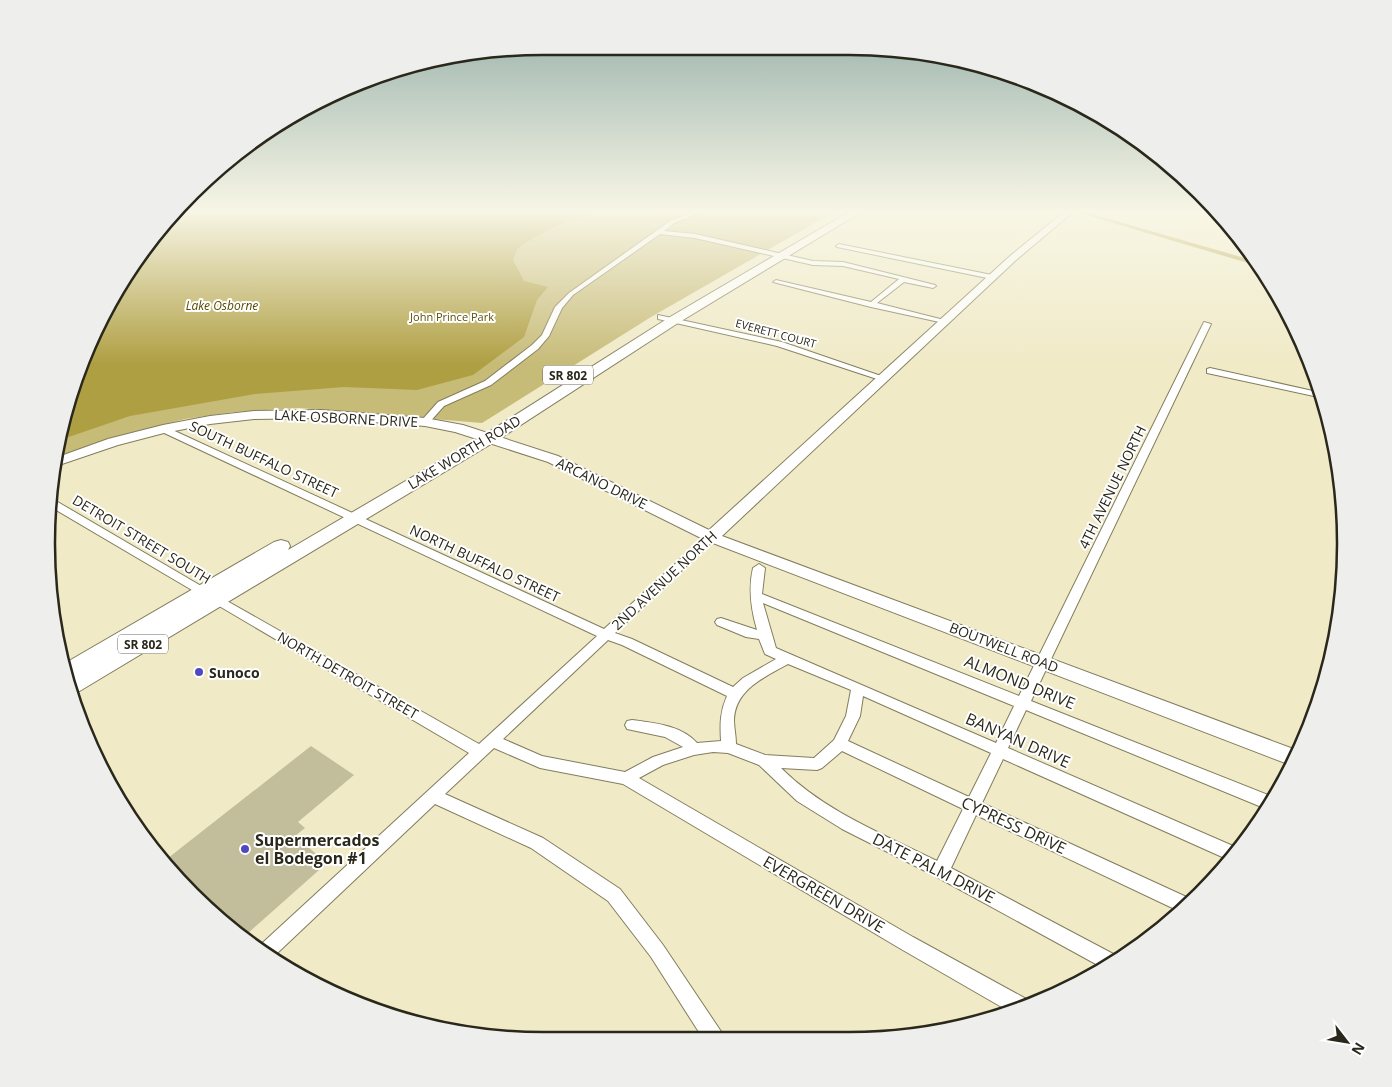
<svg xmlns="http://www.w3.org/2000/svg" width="1392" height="1087" viewBox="0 0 1392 1087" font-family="'Open Sans',sans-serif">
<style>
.green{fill:#c7bb78}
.water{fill:#af9f43}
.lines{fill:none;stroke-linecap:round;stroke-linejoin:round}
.canal{fill:#af9f43;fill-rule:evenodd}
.building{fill:#c2bd9b}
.street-casing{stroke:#827d5d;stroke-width:2}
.secondary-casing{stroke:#827d5d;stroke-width:2}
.primary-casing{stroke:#827d5d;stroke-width:2}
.street{fill:#fff;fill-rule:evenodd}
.secondary{fill:#fff;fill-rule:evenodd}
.primary{fill:#fff;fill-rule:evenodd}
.poi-dot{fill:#4f49c0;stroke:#fff;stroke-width:2}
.labels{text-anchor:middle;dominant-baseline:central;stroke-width:4;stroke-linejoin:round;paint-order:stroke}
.far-park-label{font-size:11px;fill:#5c5006;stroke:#fff}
.far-street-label{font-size:11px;fill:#2a281b;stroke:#fff}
.far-water-label{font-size:12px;font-style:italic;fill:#564b00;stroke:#fff}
.shield{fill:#fff;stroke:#6a685f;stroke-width:1}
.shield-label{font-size:12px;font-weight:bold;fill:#2a281b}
.street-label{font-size:14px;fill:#2a281b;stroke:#fff}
.poi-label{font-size:14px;font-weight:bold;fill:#2a281b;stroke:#fff;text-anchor:start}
.near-street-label{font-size:16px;fill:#2a281b;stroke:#fff}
.near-poi-label{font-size:16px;font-weight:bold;fill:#2a281b;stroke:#fff;text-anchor:start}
.rim{fill:none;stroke:#2a281b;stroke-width:2.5}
</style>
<rect width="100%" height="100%" fill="#f0eac7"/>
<polygon class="green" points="176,212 834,212 651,317 482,423 299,408 234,412 185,419 143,430 110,438 58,457 63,415 113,295"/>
<polygon class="water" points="176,212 591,212 586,217 561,224 533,238 517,249 513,260 524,281 548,287 537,300 524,337 473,375 417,390 344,387 255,394 130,416 60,440 63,415 113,295"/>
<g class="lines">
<polygon class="canal" points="1076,212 1085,212 1255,261 1258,266"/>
</g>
<polygon class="building" points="311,746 354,775 298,822 305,828 295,836 327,863 247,934 242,931 240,933 170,872 163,862"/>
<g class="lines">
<defs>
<g id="street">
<polygon points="693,212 701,212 674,223 664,231 695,234 813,261 843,262 935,285 936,286 933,288 904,282 877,303 948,321 944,323 871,307 773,282 776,280 871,302 899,279 843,266 813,265 695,238 660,234 573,295 562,308 549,336 538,349 491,385 444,406 428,424 422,424 422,420 438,402 485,381 532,345 542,335 555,307 569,293 670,221"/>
<polygon points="839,244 992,275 995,277 992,279 837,247 836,246"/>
<polygon points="658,315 782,342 887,378 886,380 880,380 777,346 658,319"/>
<path d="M1204,322L1211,324L1031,701L1273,797L1267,808H1264L1026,710L1008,748L1240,849L1229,860L1003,759L982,803L1193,900L1181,912L976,815L951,868L1119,957L1105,969L935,876L842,829L797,801L759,765L728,753L713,752L694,755L663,765L639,778L913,937L1030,1001L1031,1004L1012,1013L901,949L623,784L540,768L494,748L445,794L543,838L620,889L663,945L722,1033L725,1040H704L651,957L608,901L531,848L435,804L271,959L257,948L469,753L51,507L52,500L56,501L220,597L479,744L597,636L160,431V427H166L604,629L707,535H715L717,537L715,539L615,633L632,639L733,687L743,678L776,659L765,654L759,639L746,637L717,625L715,622L717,619L721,618L757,630C751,609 748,589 753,568L759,564L765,568L762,594L1019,696ZM763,603L1014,706L996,743L776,648ZM608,640L622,645L727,696C720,712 720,724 721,741L697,743C681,725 654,723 632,720L627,721L625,725L627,729L665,737L683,747L653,757L625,772L542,756L503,739ZM788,664L851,690L846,716L834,740L814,758L765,755L736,744C736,736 734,728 734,720C735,689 765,677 788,664ZM863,696L991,753L969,797L848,741L860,716ZM842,751L963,809L937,861C883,834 824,811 781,768L817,770L822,768Z"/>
<polygon points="1210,368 1322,393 1323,398 1207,373 1207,369"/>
</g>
<polygon id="secondary" points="1064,212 1073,212 1016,260 722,536 1299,751 1293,766 705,540 548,462 455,432 425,426 321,418 254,419 210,424 164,433 118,445 56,466 58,457 108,439 163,425 210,416 254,411 321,410 425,418 463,425 558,456 709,530 1010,256"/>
<polygon id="primary" points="849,212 861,212 678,323 496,441 73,695 63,672 62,665 274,542 281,540 288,542 290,546 288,550 484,435 670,317"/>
</defs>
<use href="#street" class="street-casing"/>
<use href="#secondary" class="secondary-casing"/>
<use href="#primary" class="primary-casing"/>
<use href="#street" class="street"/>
<use href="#secondary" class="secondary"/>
<use href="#primary" class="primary"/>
</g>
<linearGradient id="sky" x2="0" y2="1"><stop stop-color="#91aca6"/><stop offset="0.58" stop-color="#f8f6e6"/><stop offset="1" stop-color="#f8f6e6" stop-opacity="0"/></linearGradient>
<rect width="1392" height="364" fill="url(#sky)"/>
<g class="poi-dot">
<circle cx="199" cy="672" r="5"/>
<circle cx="245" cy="849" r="5"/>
</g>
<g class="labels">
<g class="far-park-label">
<text x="452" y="316">John Prince Park</text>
</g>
<g class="far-street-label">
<text transform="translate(776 333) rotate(15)">EVERETT COURT</text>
</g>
<g class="far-water-label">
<text x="222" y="305">Lake Osborne</text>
</g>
<g class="shield">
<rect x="543" y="365.5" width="50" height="19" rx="4"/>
<rect x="118" y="634.5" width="50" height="19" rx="4"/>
</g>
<g class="shield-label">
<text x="568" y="375">SR 802</text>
<text x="143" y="644">SR 802</text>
</g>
<g class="street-label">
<text transform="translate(346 418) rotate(3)">LAKE OSBORNE DRIVE</text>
<text transform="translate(464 452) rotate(-31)">LAKE WORTH ROAD</text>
<text transform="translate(264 459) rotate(25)">SOUTH BUFFALO STREET</text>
<text transform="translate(602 483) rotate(26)">ARCANO DRIVE</text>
<text transform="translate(1112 487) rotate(-64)">4TH AVENUE NORTH</text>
<text transform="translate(142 539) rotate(31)">DETROIT STREET SOUTH</text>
<text transform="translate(485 563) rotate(25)">NORTH BUFFALO STREET</text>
<text transform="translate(664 580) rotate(-43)">2ND AVENUE NORTH</text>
<text transform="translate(1004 647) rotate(21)">BOUTWELL ROAD</text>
<text transform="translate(348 675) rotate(30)">NORTH DETROIT STREET</text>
</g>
<g class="poi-label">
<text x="209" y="672">Sunoco</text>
</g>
<g class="near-street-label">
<text transform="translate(1020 682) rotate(22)">ALMOND DRIVE</text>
<text transform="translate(1018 740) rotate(24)">BANYAN DRIVE</text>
<text transform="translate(1014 825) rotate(25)">CYPRESS DRIVE</text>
<text transform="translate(934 868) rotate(27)">DATE PALM DRIVE</text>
<text transform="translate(824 894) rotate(30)">EVERGREEN DRIVE</text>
</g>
<g class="near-poi-label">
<text x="255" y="840">Supermercados<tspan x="255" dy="18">el Bodegon #1</tspan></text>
</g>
</g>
<path d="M0 0H1392V1087H0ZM543 55H849A488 488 0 0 1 1337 543V544A488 488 0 0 1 849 1032H543A488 488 0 0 1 55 544V543A488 488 0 0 1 543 55Z" fill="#eeeeed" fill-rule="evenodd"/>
<path class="rim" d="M543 55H849A488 488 0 0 1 1337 543V544A488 488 0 0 1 849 1032H543A488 488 0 0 1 55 544V543A488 488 0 0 1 543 55Z"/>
<g transform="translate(1347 1042) rotate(121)" stroke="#ffffff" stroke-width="4" paint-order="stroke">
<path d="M0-4L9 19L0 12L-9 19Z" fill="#2a281b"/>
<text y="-8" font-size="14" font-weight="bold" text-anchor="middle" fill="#2a281b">N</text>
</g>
</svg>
